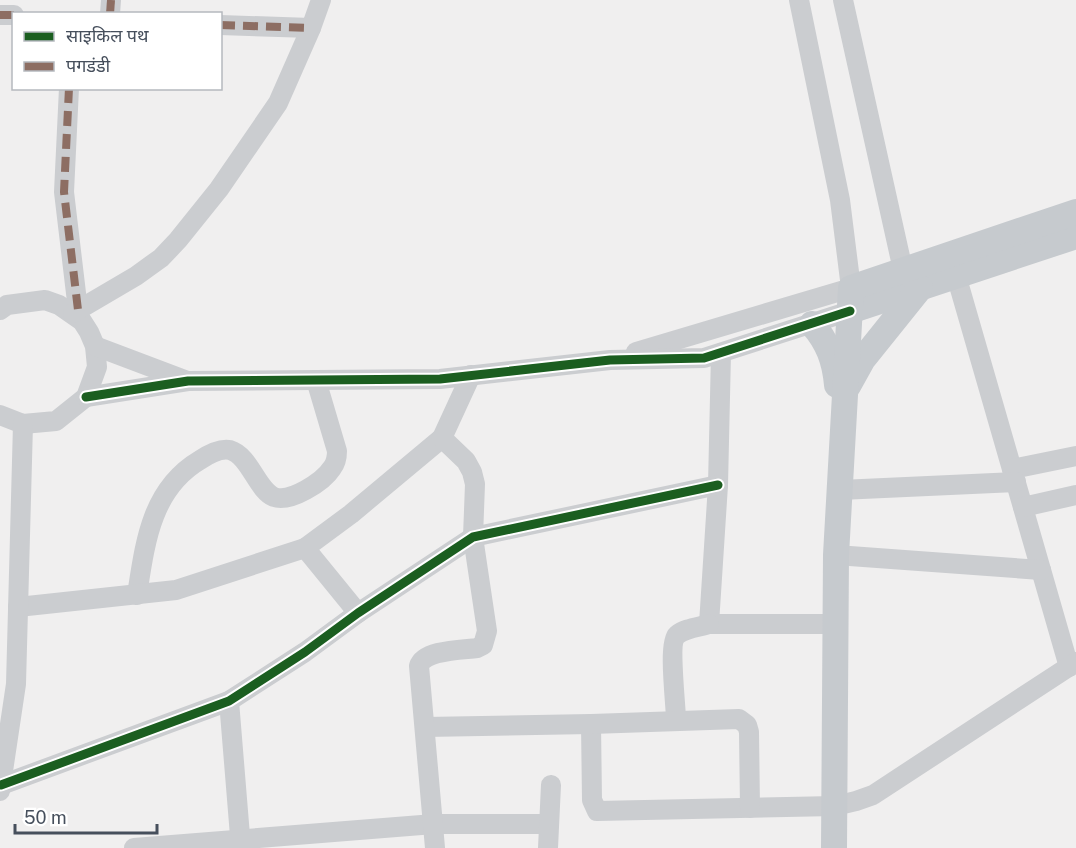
<svg xmlns="http://www.w3.org/2000/svg" width="1076" height="848" viewBox="0 0 1076 848" font-family="'Public Sans','Noto Sans Devanagari',sans-serif">
<style>
.lines{fill:none;stroke-linecap:round;stroke-linejoin:round}
.minor{stroke:#cbcdd0;stroke-width:20}
.major{stroke:#c6cace;stroke-width:26}
.quiet{stroke:#8d6e63;stroke-width:8;stroke-dasharray:15 8;stroke-linecap:butt}
.cycleway-casing{stroke:#fff;stroke-width:13}
.cycleway{stroke:#1b5e20;stroke-width:9}
</style>
<rect width="100%" height="100%" fill="#f0efef"/>
<g class="lines">
<g class="minor">
<polyline points="843,0 903,270"/>
<polyline points="110,14 111,0"/>
<polyline points="0,15 14,15"/>
<polyline points="220,25 311,28"/>
<polyline points="69,88 64,192 78,310"/>
<polyline points="956,275 1069,667"/>
<polyline points="0,310 7,305 45,300 59,305 82,321 89,332 95,346 97,367 86,397 56,421 23,424 0,415"/>
<polyline points="73,313 136,276 161,258 178,240 219,189 278,103 311,28 321,0"/>
<polyline points="95,346 185,380"/>
<polyline points="636,352 851,288 840,200 799,0"/>
<polyline points="721,353 718,485 709,624 835,624"/>
<polyline points="86,397 188,381 440,379 610,360 704,358 850,311"/>
<polyline points="1012,469 1076,456"/>
<polyline points="840,490 1016,482"/>
<polyline points="1023,507 1076,495"/>
<polyline points="836,555 1041,570"/>
<path d="M137,595C145,543 151,489 200,460C209,454 220,448 230,450C250,456 257,490 274,497C290,503 323,482 332,468C336,463 337,457 337,451L316,380"/>
<polyline points="18,607 176,590 305,548"/>
<polyline points="358,613 305,548 351,514 442,438"/>
<polyline points="229,701 241,848"/>
<path d="M676,720C676,705 668,643 677,635C685,628 700,627 709,624"/>
<polyline points="591,724 592,800 597,811 835,806 856,801 873,795 1076,662"/>
<polyline points="425,727 591,724 739,719 747,725 749,732 750,808"/>
<polyline points="1,785 229,701 305,652 358,613 473,537 718,485"/>
<polyline points="0,791 16,684 23,424"/>
<polyline points="134,848 434,824 548,824"/>
<path d="M435,848L419,666C424,650 461,650 477,648L483,645L487,631L473,537L475,484L472,472L466,461L442,438L471,375"/>
<polyline points="548,848 551,785"/>
</g>
<g class="major">
<polyline points="850,311 1076,236"/>
<path d="M812,324C828,342 835,361 837,385"/>
<polyline points="848,386 863,359 920,288"/>
<polyline points="834,848 836,555 851,288 1076,212"/>
</g>
<g class="quiet">
<polyline points="110,14 111,0"/>
<polyline points="0,15 14,15"/>
<polyline points="220,25 311,28"/>
<polyline points="69,88 64,192 78,310"/>
</g>
<defs>
<g id="cycleway">
<polyline points="86,397 188,381 440,379 610,360 704,358 850,311"/>
<polyline points="1,785 229,701 305,652 358,613 473,537 718,485"/>
</g>
</defs>
<use href="#cycleway" class="cycleway-casing"/>
<use href="#cycleway" class="cycleway"/>
</g>
<rect x="12" y="12" width="210" height="78" fill="#ffffff" stroke="#b5b9be" stroke-width="1.5"/>
<rect x="24" y="32" width="30" height="9" fill="#1b5e20" stroke="#b5b9be" stroke-width="1.5"/>
<text x="66" y="42" font-size="18" fill="#464f5c">साइकिल पथ</text>
<rect x="24" y="62" width="30" height="9" fill="#8d6e63" stroke="#b5b9be" stroke-width="1.5"/>
<text x="66" y="72" font-size="18" fill="#464f5c">पगडंडी</text>
<path d="M15 824v9h142v-9" fill="none" stroke="#464f5c" stroke-width="3"/>
<text x="24" y="824" font-size="18" fill="#464f5c" stroke="#ffffff" stroke-width="4.5" paint-order="stroke">50 m</text>
</svg>
